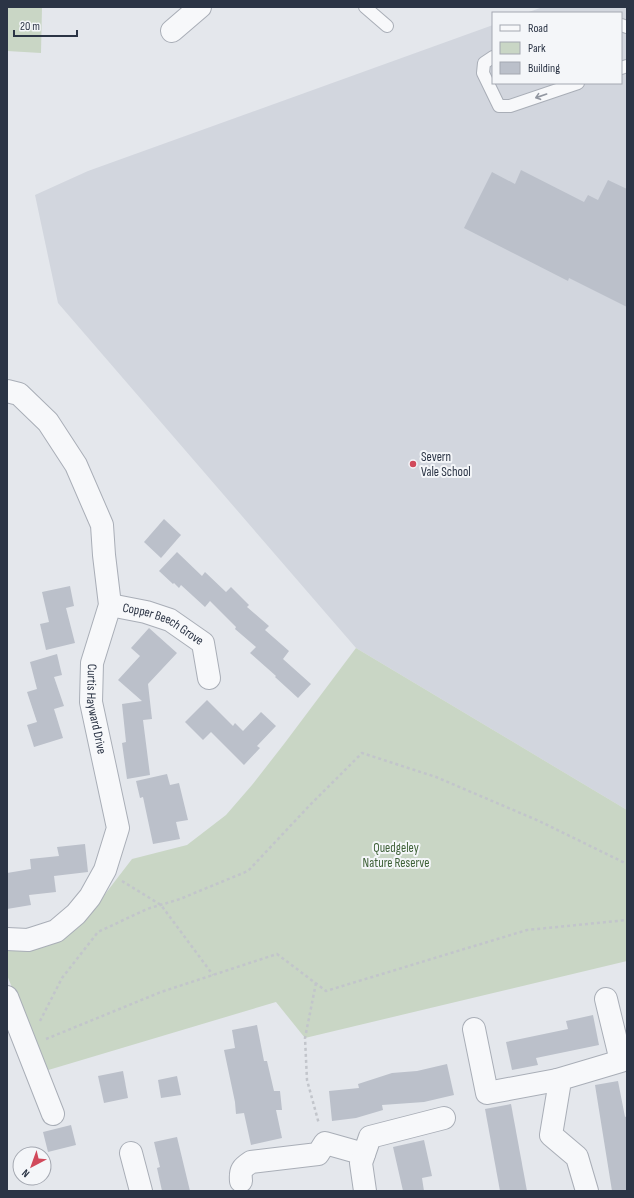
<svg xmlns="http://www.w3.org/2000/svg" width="634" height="1198" viewBox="0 0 634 1198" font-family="'Sofia Sans Condensed',sans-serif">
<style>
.built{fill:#d2d6de}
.green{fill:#c9d6c5}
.building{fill:#bbc0ca}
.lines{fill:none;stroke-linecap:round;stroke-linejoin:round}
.lane-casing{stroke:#a9aeb7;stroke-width:14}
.street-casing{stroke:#a9aeb7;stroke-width:24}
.path{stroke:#c2c5cb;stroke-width:2.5;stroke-dasharray:3 3;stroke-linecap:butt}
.lane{stroke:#f7f8fa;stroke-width:12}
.street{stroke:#f7f8fa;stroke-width:22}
.oneway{stroke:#9196a0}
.poi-dot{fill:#d1495b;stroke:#f4f6f9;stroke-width:1.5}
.labels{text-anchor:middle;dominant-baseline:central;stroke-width:4;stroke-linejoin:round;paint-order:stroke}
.poi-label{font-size:13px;fill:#2b3445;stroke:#f4f6f9;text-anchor:start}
.street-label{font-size:13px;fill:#2b3445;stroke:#f4f6f9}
.park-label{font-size:13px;fill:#3f6138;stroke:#f4f6f9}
</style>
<rect width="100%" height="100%" fill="#e4e7ec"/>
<polygon class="built" points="543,7 627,7 627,810 356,648 58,303 35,195 88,171 493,25 493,83 621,83 621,13 526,13"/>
<g class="green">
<polygon points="7,7 42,7 41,53 7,51"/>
<polygon points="356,648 627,810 627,961 305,1038 276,1002 45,1071 7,975 7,950 40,948 89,915 132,859 187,845 226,815 252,785 284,744"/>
</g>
<g class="building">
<polygon points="521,170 584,202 588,195 598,200 608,180 627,189 627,307 569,278 568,281 464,228 492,172 515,184"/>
<polygon points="164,519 181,535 161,558 144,542"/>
<polygon points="177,552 202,576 205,572 226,592 231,587 249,605 247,607 269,626 265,630 289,651 283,659 311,684 298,698 275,677 276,676 250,653 256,647 235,629 236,627 210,601 205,607 181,585 179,588 174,583 173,584 159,571"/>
<polygon points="70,586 74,606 66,608 75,643 46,650 40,624 49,622 42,592"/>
<polygon points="149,628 177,653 148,684 152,719 143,720 150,775 127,779 122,743 126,742 122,704 142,701 118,680 140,656 131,648"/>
<polygon points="57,654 62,675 54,677 64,706 54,709 63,738 34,747 27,725 37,722 27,692 37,689 30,662"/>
<polygon points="207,700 233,726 235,723 243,731 261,712 276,726 257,746 260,748 244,765 211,732 203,740 185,722"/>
<polygon points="167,774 170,785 179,783 188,820 176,822 180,839 153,844 143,797 140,798 136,781"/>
<polygon points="85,844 88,872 54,876 56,892 29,895 31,905 7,909 7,873 31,869 30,859 59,856 57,847"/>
<polygon points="593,1015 599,1045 536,1058 538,1065 512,1070 506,1042 568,1029 566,1021"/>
<polygon points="257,1025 264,1061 267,1061 274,1091 280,1091 282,1110 276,1110 282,1138 251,1145 244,1113 236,1114 235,1102 224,1050 235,1048 232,1030"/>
<polygon points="447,1064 454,1095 424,1102 382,1105 383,1110 356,1118 332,1121 329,1091 359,1088 358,1084 392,1073 417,1071"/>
<polygon points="123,1071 128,1098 104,1103 98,1076"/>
<polygon points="177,1076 181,1095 161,1098 158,1080"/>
<polygon points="618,1081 625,1117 627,1116 627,1191 612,1191 595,1085"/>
<polygon points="511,1104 527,1191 500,1191 485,1109"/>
<polygon points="71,1125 76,1145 48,1152 43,1132"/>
<polygon points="177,1137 190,1191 162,1191 157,1168 160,1167 154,1142"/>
<polygon points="424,1140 432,1176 422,1178 424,1191 403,1191 393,1147"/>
</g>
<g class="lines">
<defs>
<g id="lane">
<polyline points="365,7 387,26"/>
<polyline points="621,25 627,27"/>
<polyline points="493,57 484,63 483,73 499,106 510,106 578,83"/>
<polyline points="621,68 627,66"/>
</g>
<g id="street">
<polyline points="172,31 200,7"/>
<path id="s1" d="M7,391L19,394L48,422L76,465L102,525L104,555L110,605L92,663L91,702L118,828L105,870L90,897L76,914L56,931L28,940L7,939"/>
<path id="s2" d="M110,605L146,612L170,620L203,643L209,678"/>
<polyline points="7,997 53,1114"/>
<polyline points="474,1029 487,1093 557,1080"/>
<polyline points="131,1153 141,1191"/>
<path d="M241,1181C240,1170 242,1168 251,1162L318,1154L325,1143L364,1154"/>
<polyline points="365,1191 361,1163 370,1137 444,1118"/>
<polyline points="587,1191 577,1157 551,1135 559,1087 557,1080 621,1061 606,999"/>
</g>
</defs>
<use href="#lane" class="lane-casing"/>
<use href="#street" class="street-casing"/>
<g class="path">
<polyline points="122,881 161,905 213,975"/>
<polyline points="316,983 305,1038 307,1080 319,1124"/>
<polyline points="40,1021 62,978 98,932 147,909 180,899 248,871 309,806 362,753 436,777 539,821 627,864"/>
<polyline points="46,1039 161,992 277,954 326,991 527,930 627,920"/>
</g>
<use href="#lane" class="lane"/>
<use href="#street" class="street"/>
</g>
<defs><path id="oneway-shaft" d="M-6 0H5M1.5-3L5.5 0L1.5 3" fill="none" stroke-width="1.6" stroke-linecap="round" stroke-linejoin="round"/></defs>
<use class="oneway" href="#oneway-shaft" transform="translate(541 96) rotate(161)"/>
<circle class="poi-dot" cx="413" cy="464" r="4"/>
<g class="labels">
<g class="poi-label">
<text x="421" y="457">Severn<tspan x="421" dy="15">Vale School</tspan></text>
</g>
<g class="street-label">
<text stroke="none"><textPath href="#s2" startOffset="57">Copper Beech Grove</textPath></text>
<text stroke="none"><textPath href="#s1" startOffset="357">Curtis Hayward Drive</textPath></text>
</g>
<g class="park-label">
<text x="396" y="848">Quedgeley<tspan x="396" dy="15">Nature Reserve</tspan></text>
</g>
</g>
<rect width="634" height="1198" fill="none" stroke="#2b3445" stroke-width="16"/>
<rect x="492" y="12" width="130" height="72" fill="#f4f6f9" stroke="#a4a8b1"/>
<rect x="500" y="25" width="20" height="6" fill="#f7f8fa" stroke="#a4a8b1"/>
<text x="528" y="32" font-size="12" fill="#2b3445">Road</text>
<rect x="500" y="42" width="20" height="12" fill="#c9d6c5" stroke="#a4a8b1"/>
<text x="528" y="52" font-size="12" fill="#2b3445">Park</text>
<rect x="500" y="62" width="20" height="12" fill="#bbc0ca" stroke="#a4a8b1"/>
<text x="528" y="72" font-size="12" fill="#2b3445">Building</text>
<g transform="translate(32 1166) rotate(221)"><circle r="19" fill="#f4f6f9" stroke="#a4a8b1"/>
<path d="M0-3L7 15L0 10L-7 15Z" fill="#d1495b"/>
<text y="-6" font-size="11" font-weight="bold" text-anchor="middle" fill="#2b3445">N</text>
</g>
<path d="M14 30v6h63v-6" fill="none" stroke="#2b3445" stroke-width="2"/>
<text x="20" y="30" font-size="12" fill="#2b3445" stroke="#f4f6f9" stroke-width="3" paint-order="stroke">20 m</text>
</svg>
